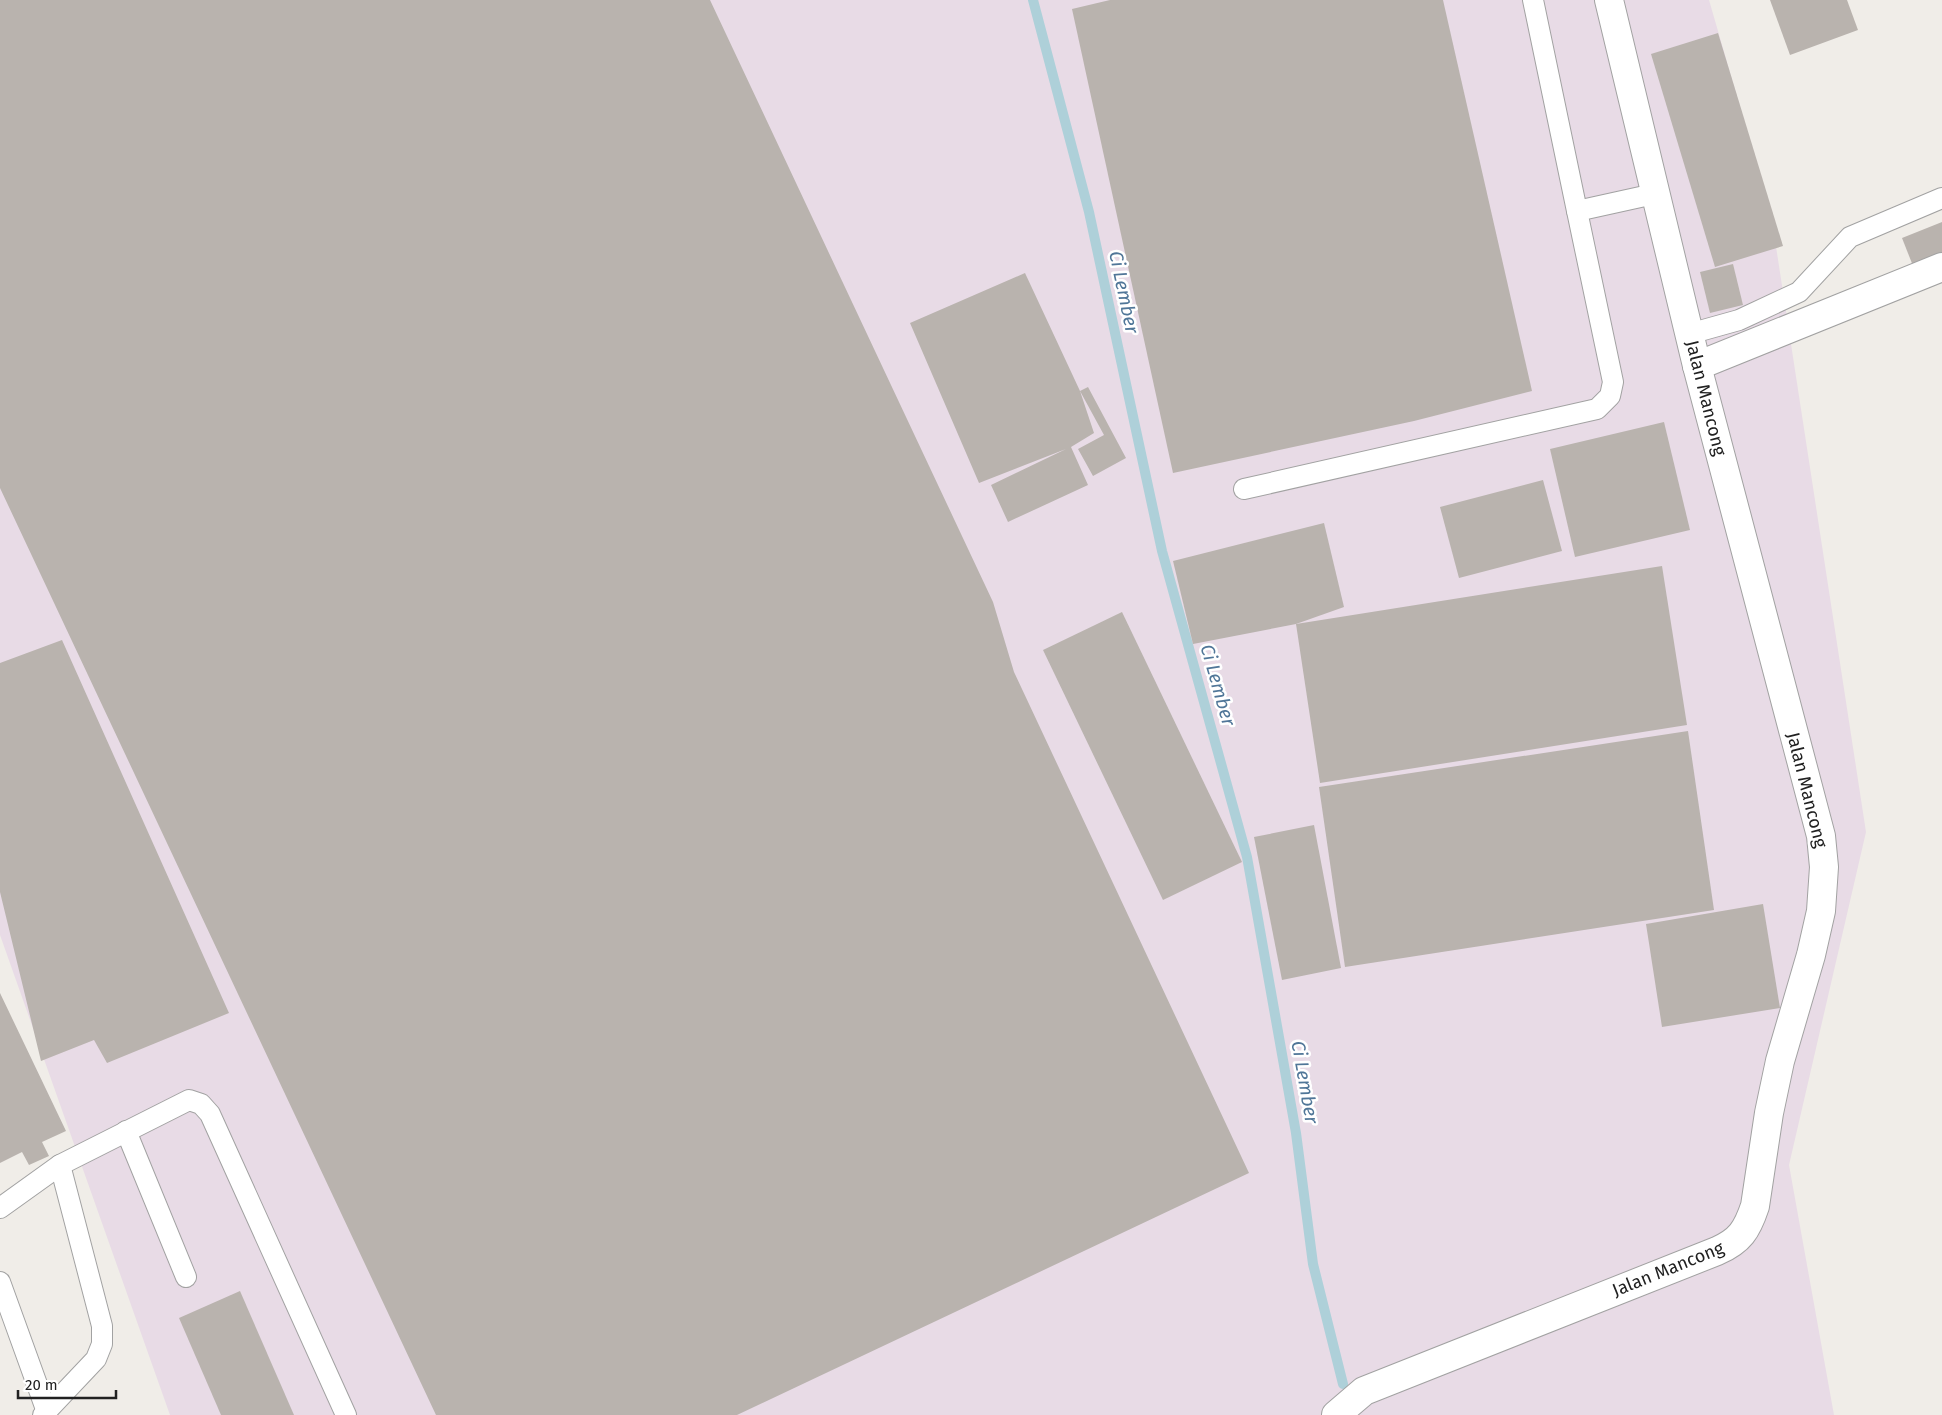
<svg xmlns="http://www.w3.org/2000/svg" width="1942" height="1415" viewBox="0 0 1942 1415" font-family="'Fira Sans',sans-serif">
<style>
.industrial{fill:#e8dbe6}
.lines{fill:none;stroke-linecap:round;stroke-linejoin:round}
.stream{stroke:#aed0d9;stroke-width:10}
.building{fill:#b9b3ae}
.service-casing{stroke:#a2a2a2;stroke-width:22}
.minor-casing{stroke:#a2a2a2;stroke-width:30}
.service{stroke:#fff;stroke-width:20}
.minor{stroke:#fff;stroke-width:28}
.labels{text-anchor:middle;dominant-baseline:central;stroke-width:5;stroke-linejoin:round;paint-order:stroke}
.street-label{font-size:18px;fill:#212121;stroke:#fff}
.water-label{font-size:19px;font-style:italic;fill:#507698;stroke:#fff}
</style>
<rect width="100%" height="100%" fill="#f0ede8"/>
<polygon class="industrial" points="0,0 1709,0 1771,214 1866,832 1789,1165 1834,1415 170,1415 0,935"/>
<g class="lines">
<polyline class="stream" points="1033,0 1089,212 1162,551 1247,857 1296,1133 1313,1264 1343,1384"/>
</g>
<g class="building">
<polygon points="0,0 710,0 993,602 1014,672 1249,1173 737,1415 436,1415 0,488"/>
<polygon points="1110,0 1443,0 1532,391 1414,421 1173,473 1072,9"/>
<polygon points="1770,0 1847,0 1858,30 1790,55"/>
<polygon points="1718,33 1783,246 1715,267 1651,54"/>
<polygon points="1942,222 1942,261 1915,271 1902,238"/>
<polygon points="1733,264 1743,305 1710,313 1700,272"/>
<polygon points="1025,273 1080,391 1088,387 1126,458 1093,476 1078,449 1104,435 1080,391 1094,433 1071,447 1088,485 1008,522 991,485 1066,449 979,483 910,323"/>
<polygon points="1664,422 1690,530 1575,557 1550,449"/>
<polygon points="1543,480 1562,551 1459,578 1440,507"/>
<polygon points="1324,523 1344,607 1296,624 1193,644 1173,561"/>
<polygon points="1662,566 1687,725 1320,783 1296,624"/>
<polygon points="1122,612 1242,862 1163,900 1043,650"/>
<polygon points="62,640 229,1013 107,1063 94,1040 41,1061 0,892 0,663"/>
<polygon points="1688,731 1714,910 1345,967 1319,787"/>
<polygon points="1314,825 1341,968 1282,980 1254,837"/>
<polygon points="1763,904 1780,1008 1662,1027 1646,924"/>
<polygon points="0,993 66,1131 42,1142 49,1156 29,1165 22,1152 0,1163"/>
<polygon points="240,1291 294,1415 221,1415 179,1318"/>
</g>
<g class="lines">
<defs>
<g id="service">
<polyline points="1533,0 1577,211 1654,194"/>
<polyline points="1689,334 1739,320 1799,292 1850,237 1942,198"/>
<polyline points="1244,489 1597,409 1610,396 1613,382 1577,211"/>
<polyline points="126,1131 186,1277"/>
<polyline points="0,1208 60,1165 189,1100 201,1104 210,1114 346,1415"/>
<polyline points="0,1282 47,1412"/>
<polyline points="43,1415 96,1359 102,1344 102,1326 60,1165"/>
</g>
<g id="minor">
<polyline points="1697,366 1942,267"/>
<path d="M1336,1415L1364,1391L1717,1251C1740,1241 1747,1230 1755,1206L1769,1113L1780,1061L1811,955L1821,911L1824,867L1821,836L1697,366L1609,0"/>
</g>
</defs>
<use href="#service" class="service-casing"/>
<use href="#minor" class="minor-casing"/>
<use href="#service" class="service"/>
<use href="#minor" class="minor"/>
</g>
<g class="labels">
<g class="street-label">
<text transform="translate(1706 398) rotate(76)">Jalan Mancong</text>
<text transform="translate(1807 790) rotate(76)">Jalan Mancong</text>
<text transform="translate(1668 1269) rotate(-22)">Jalan Mancong</text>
</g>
<g class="water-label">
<text transform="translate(1124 292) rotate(78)">Ci Lember</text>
<text transform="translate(1218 685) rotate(74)">Ci Lember</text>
<text transform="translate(1305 1082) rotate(80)">Ci Lember</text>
</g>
</g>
<path d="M18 1390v8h98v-8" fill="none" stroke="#212121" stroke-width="2.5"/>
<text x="25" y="1390" font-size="15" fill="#212121" stroke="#ffffff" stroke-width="4" paint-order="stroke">20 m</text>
</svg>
